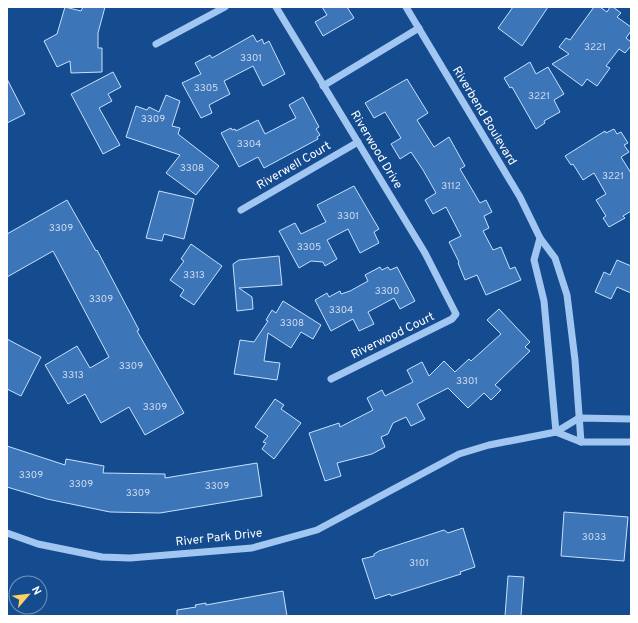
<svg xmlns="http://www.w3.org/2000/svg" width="638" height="623" viewBox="0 0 638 623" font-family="Overpass,sans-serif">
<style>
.building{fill:#3d75b9;stroke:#c8e0fc}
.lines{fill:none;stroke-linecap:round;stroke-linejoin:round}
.minor{stroke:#a1c6f1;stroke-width:7}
.labels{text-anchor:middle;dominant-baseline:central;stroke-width:3;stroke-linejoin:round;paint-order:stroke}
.number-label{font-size:10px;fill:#cedcee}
.street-label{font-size:12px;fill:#fff;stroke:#154c90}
</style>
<rect width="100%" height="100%" fill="#154c90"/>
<g class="building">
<polygon points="65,7 81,11 83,7 105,7 98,33 98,48 102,48 102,72 71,73 70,61 57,67 44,41 57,34"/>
<polygon points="322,7 347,7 354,18 323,36 315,22 327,15"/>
<polygon points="513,7 548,7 522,46 498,28"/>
<polygon points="594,7 600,7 607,12 610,7 613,7 621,13 617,17 631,27 631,31 626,38 631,42 631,46 625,53 619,49 606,66 610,68 597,86 587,79 582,86 552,64 569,54 559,47 566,38 570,40"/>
<polygon points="253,35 257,42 262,39 264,44 269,41 285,74 263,86 253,66 224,81 230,94 209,105 212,113 201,118 182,83 201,74 195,63 210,55 212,58"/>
<polygon points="530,62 536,74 548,67 564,94 554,100 560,112 544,121 545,123 536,129 512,87 510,88 504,78"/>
<polygon points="113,72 121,87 108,94 112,101 99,108 120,145 103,154 71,94"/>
<polygon points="7,79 25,114 7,123"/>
<polygon points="407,79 428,113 417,120 434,147 449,137 465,166 460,169 480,203 486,200 492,212 484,216 489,228 483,231 493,250 501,247 510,269 515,267 521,280 486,295 477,275 465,280 458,263 459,262 449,242 461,236 446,207 433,214 425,200 436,193 423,170 411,152 400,159 391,144 401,138 385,112 374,118 365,103"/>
<polygon points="166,95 180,101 172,126 180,128 178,134 219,166 196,195 166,173 180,155 126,137 136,106 147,110 149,107 159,112"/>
<polygon points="303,97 319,127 316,129 320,135 317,137 318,139 264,168 258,157 239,167 221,133 231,128 232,130 235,129 236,131 258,120 265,134 296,118 289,105"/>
<polygon points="614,129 617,134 621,132 628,143 624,145 629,152 621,157 631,173 631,211 623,216 625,218 609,227 603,218 606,216 596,200 606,194 594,173 583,180 573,164 571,165 565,156 605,131 606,133"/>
<polygon points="354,186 379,229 374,232 379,243 360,253 348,229 327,240 337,259 325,266 323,262 311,261 299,268 279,231 295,223 301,234 326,222 317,205"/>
<polygon points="159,191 194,199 184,239 164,234 162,241 146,238"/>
<polygon points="67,200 96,251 97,250 139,330 137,331 184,413 145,435 129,407 101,423 85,394 68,404 45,365 77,346 90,368 109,357 53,251 7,277 7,234"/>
<polygon points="191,244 222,266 194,305 180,296 184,290 170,280 184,261 181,259"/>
<polygon points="279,256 282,285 239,288 252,297 253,309 237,311 233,264 239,260"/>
<polygon points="617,260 631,266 631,293 617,287 611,299 595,292 604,272 610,275"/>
<polygon points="380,267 382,270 388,267 390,270 397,267 415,301 400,309 394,298 368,312 374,324 359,331 353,319 331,331 315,300 327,293 329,297 340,291 341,294 350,291 368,281 365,275"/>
<polygon points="283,301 321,325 313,339 301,332 291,348 268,333 264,361 280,363 277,380 234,374 240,340 254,342 268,321 266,320 272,310 276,313"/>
<polygon points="499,309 530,342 525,347 530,351 495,385 501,390 491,400 484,393 468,408 448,388 417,404 425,419 411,426 406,417 393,423 388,434 381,437 385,447 372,454 337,463 341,476 325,481 309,433 339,423 340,427 373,410 367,398 382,390 385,396 413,382 407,370 422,362 429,376 444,361 455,372 469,359 471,361 501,334 487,320"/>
<polygon points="7,339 41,357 21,396 7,389"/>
<polygon points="275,399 284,405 281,409 301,423 274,459 262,449 266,443 263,442 268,436 255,427"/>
<polygon points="7,446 65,465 66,459 104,466 103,473 165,474 165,478 257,463 262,496 160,513 110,512 47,499 7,487"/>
<polygon points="564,512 628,517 624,561 561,556"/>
<polygon points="463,528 475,567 460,572 461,574 391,596 390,594 375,599 362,559 374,556 374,554 379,551 444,530 448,533"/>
<polygon points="508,576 524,577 521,616 505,616"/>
<polygon points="283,591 287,616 177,616 177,610 196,607 195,605 206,603 206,605"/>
</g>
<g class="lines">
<g class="minor">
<polyline points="276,7 425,253 456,314 452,319 331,379"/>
<polyline points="406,7 520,197 540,238 555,258 567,295 575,360 581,442"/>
<polyline points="156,44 225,7"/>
<polyline points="323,86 419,28"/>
<polyline points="241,210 358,142"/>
<polyline points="540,238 534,260 544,301 556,432"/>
<polyline points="556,432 581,442 631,442"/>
<polyline points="7,533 38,544 102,557 130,558 252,548 317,530 459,454 489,445 556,432 579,418 631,419"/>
</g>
</g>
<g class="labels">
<g class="number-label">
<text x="595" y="47">3221</text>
<text x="251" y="58">3301</text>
<text x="206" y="88">3305</text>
<text x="539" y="96">3221</text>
<text x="153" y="119">3309</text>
<text x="249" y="144">3304</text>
<text x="192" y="168">3308</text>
<text x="613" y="176">3221</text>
<text x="451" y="186">3112</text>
<text x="348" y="216">3301</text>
<text x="61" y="228">3309</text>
<text x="309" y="247">3305</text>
<text x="194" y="275">3313</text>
<text x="387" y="291">3300</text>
<text x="101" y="299">3309</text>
<text x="341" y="310">3304</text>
<text x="292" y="323">3308</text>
<text x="131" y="366">3309</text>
<text x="73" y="375">3313</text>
<text x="467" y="381">3301</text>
<text x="155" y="407">3309</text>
<text x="31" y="475">3309</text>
<text x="81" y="484">3309</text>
<text x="217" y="486">3309</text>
<text x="138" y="493">3309</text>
<text x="594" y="537">3033</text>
<text x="419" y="563">3101</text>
</g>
<g class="street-label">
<text transform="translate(484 116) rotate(59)">Riverbend Boulevard</text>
<text transform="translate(376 150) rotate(59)">Riverwood Drive</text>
<text transform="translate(294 166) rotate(-30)">Riverwell Court</text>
<text transform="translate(393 336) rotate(-26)">Riverwood Court</text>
<text transform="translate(219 538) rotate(-6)">River Park Drive</text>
</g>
</g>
<rect width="638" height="623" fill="none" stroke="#ffffff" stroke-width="16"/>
<g transform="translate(28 595) rotate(62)"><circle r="19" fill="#154c90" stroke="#7394bc"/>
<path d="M0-3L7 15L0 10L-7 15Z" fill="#ffd061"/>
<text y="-6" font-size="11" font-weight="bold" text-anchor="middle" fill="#ffffff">N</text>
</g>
</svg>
